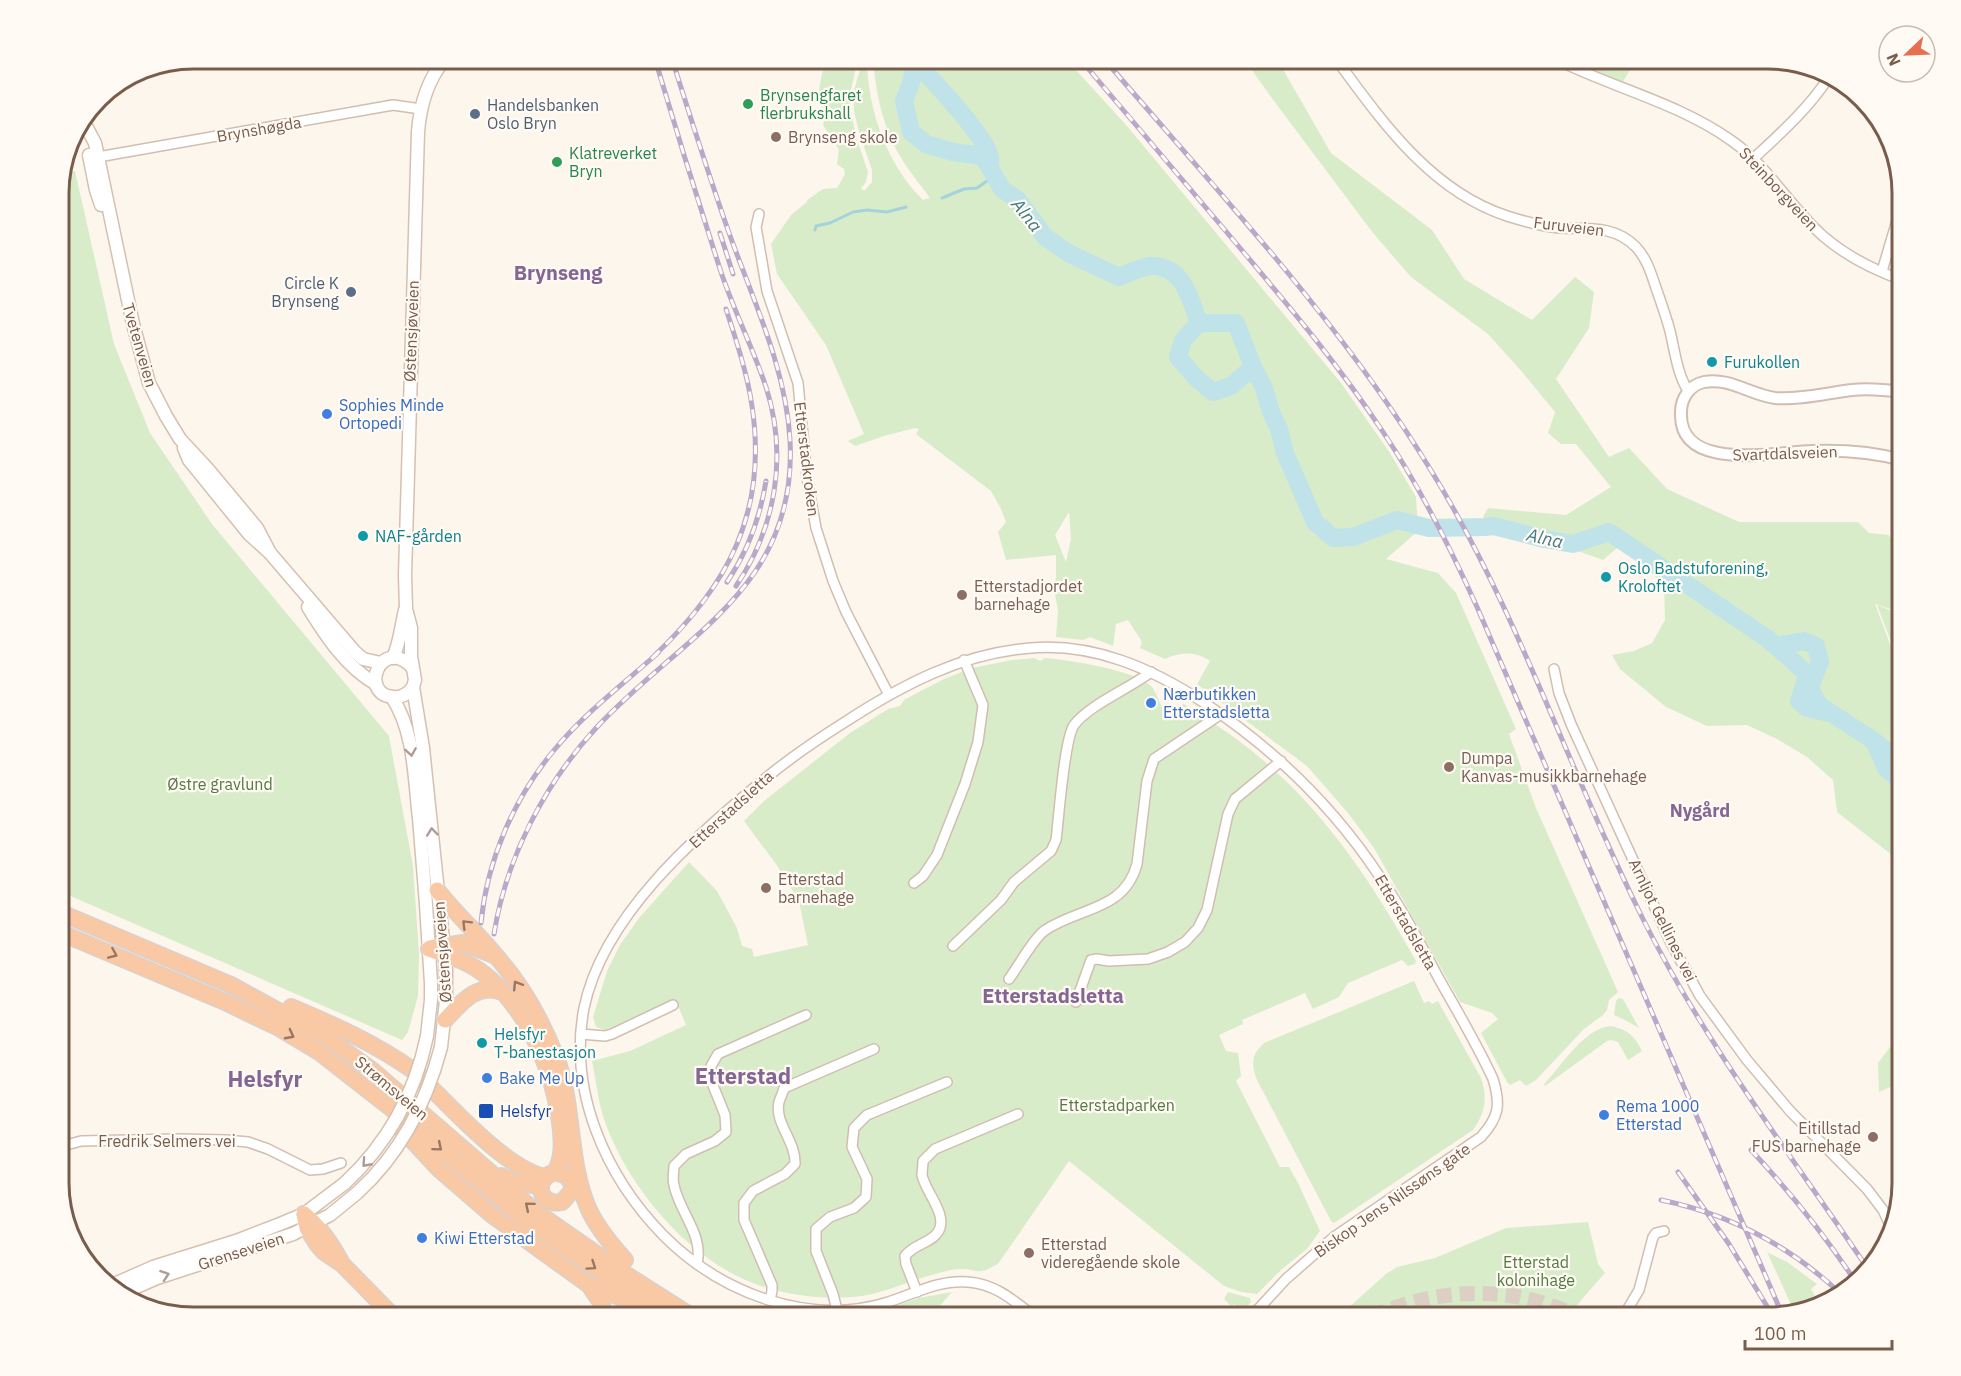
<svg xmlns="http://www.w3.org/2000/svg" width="1961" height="1376" viewBox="0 0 1961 1376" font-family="'IBM Plex Sans',sans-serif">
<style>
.green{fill:#d8ecc9;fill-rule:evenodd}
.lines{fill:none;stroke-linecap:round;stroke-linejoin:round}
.stream{stroke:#a5d3da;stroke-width:3}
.river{stroke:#bfe3e8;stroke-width:18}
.trunk-tunnel{stroke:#dcd0c4;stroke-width:15;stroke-dasharray:15 8;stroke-linecap:butt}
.minor-casing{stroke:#d1beb0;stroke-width:12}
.tertiary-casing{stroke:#d1beb0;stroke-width:14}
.secondary-casing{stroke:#d6c0b0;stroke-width:15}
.trunk-casing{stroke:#dad1cd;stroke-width:18}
.minor{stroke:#fff;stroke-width:9}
.tertiary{stroke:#fff;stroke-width:10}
.secondary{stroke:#fff;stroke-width:12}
.trunk{stroke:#f9c8a4;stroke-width:15}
.rail-casing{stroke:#b9a8c9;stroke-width:5}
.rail{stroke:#fffaf3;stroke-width:3;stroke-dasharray:9;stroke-linecap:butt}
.secondary-bridge-casing{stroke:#d6c0b0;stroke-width:15;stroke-linecap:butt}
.secondary-bridge{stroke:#fff;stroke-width:12}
.oneway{stroke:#af9d94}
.oneway2{stroke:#9a7763}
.leisure-dot{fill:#2e9e5b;stroke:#fffaf3;stroke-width:2}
.service-dot{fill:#5c6f8a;stroke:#fffaf3;stroke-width:2}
.education-dot{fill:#8d6e63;stroke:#fffaf3;stroke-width:2}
.culture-dot{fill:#0f9aa8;stroke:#fffaf3;stroke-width:2}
.shop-dot{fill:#3f7fe0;stroke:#fffaf3;stroke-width:2}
.transit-dot{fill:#1a4fb4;stroke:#fffaf3;stroke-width:2}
.labels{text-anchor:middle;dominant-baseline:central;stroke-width:4.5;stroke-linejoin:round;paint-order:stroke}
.leisure-label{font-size:16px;fill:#27864d;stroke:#fffaf3;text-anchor:start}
.service-label{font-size:16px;fill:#4e5e75;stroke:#fffaf3;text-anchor:start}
.street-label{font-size:16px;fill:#7a5c4d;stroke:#fffaf3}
.education-label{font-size:16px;fill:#785e54;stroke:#fffaf3;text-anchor:start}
.culture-label{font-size:16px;fill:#0d838f;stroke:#fffaf3;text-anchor:start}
.shop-label{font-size:16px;fill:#366cbe;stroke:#fffaf3;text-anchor:start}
.park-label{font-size:16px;fill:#537a41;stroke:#fffaf3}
.transit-label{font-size:16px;fill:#164399;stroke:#fffaf3;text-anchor:start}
.water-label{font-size:18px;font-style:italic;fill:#437c86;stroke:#fffaf3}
.neighbourhood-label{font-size:18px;font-weight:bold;fill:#846695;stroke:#fffaf3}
.quarter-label{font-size:20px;font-weight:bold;fill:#846695;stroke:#fffaf3}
.district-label{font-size:22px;font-weight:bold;fill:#846695;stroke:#fffaf3}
.rim{fill:none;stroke:#7a5c4d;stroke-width:3}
</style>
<rect width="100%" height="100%" fill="#fdf6ec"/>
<g class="green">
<path d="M810,59H858L850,94V106L856,137L868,172L866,182L861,188L864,191L872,182V170L859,132L854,111L853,94L863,59H867C867,108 887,165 923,200L930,198C922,187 913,176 905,164C884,133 876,96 873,59H1066L1127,126L1341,383L1390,453L1416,497L1418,531L1386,559L1438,573L1456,593L1516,729L1509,734L1536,808L1618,992L1609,1000L1607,1010L1603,1015L1584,1029L1536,1080L1526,1086L1520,1080L1510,1085L1507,1082L1481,1033L1498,1019L1492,1013L1460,1002L1374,848L1348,813L1307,766L1197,684L1210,661C1195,651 1181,652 1165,659L1140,648L1142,642L1128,620L1116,624L1113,646L1090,637L1083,640L1056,637L1058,611L1053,582L1056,579V555L1006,560L998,532L1006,522L1000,507L991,491L916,434L919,429L915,428L884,436L855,446L848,441L864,434L826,345L777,274L771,244L791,215L807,202V200L823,189L837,188L845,174L844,169L837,164L839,150L823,125L826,113L819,90L823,69L819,63ZM1069,512L1071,539L1066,562L1055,535Z"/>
<polygon points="1244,59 1277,59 1331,153 1432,230 1464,279 1532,320 1575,277 1594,292 1589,328 1556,379 1609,457 1629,448 1667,489 1739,522 1858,522 1869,533 1889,535 1899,557 1902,558 1902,613 1875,604 1902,676 1902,888 1892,855 1837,812 1833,780 1807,757 1777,739 1747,725 1707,726 1666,707 1620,669 1612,655 1634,651 1652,643 1665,620 1664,586 1623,543 1603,560 1511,527 1488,525 1483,517 1488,508 1566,515 1611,487 1576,444 1561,444 1548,433 1555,412 1523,373 1488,334 1411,277 1373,233 1274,101"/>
<polygon points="1566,59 1637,59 1622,83"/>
<polygon points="75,171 114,344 150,433 212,524 389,736 413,866 419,954 418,996 408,1032 402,1040 59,891 59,184 61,173"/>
<polygon points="1877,605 1902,615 1902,670"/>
<path d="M1034,658L1040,661L1045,658C1068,660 1137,670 1152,687C1157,694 1160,704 1164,712L1184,704C1207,719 1231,734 1252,751C1323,808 1372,882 1416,961L1415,964L1408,966L1402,960L1348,983L1339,997L1313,1009L1305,993L1242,1020L1243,1024L1219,1035L1226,1051L1238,1053L1241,1076L1236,1081L1280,1167H1289L1298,1183L1320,1231L1307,1249L1281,1270L1257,1294L1241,1292L1224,1286L1069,1161L998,1264C993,1266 987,1271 981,1271C976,1272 969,1269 963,1269C952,1269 942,1272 932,1275C905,1282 881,1295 853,1297C816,1300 775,1294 741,1278C680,1249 626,1183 604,1119C598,1101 596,1080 592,1061L630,1051L686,1025L676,1001L605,1030L596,1027L593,1017L607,971L620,945L639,918L689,862L717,891L737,928L742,946L752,949L754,957L808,945L799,901L776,864L744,821L764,801L850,733L888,709L900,706L904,700L917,693L944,679L972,668L1012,660Z"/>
<path d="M1414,981L1424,1003L1429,1001L1432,1004L1438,1001L1481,1078C1488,1098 1485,1113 1473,1130L1334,1223L1331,1221L1257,1080C1251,1064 1251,1055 1264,1043Z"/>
<polygon points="1619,998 1623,999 1639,1028 1627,1021 1614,1015 1616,1001"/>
<path d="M1610,1026C1627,1029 1635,1036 1642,1051L1628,1060L1618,1042L1611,1040L1607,1041L1545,1086L1544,1084C1562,1066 1583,1029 1610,1026Z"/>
<polygon points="1902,1041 1902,1082 1879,1092 1878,1063 1894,1042"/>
<polygon points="1588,1222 1598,1264 1605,1273 1582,1299 1569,1317 1338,1317 1386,1274 1397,1267 1435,1258 1506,1228"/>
<polygon points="1767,1252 1787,1262 1817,1284 1811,1289 1817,1300 1809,1307 1794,1311"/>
<polygon points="952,1292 930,1317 890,1317 890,1308 919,1298"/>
<polygon points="1228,1292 1250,1298 1251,1302 1243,1311 1234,1304 1232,1307 1224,1299"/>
</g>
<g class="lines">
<g class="stream">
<polyline points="942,198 964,189 977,188 994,176"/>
<polyline points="815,230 816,226 830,223 853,212 867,210 887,212 906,207"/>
</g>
<g class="river">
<path d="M916,59L911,83L904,101L911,132L926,144L953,152L983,156L1002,189L1018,200L1045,237L1070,254L1119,277C1128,273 1141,267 1151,266C1183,265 1190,298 1199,323L1183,340L1178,357L1196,378L1213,392L1231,386L1253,367L1264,388L1271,412L1279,429L1285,453L1315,522L1333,538L1353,537L1397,520L1429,528L1485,527L1494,526L1544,539L1573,544L1609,532L1768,639L1805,672L1811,690L1819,705L1874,741L1902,763"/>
<path d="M916,62C932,80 985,135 990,157C990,160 990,163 990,166"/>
<polyline points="1199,323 1236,323 1253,367"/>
<polyline points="1776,646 1804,641 1816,646 1820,662 1810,687"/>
<polyline points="1807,677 1799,701 1807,708 1829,713"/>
<polyline points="1875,743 1886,768 1902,782"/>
</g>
<path class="trunk-tunnel" d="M1371,1317C1440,1287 1511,1284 1579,1317"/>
<defs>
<g id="minor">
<polyline points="428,59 439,66"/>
<path d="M1336,59C1381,120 1430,191 1507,216C1523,221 1543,227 1560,228C1589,229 1614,225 1636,247C1647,259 1651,273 1656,288C1661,302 1666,316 1670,331C1675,352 1677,373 1688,391"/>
<path d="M1555,59C1613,88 1679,103 1732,141C1769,167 1790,207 1823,236C1846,256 1874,270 1902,280"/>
<polyline points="98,157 393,105 421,109"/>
<path d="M1754,158C1781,133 1809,108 1829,77"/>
<polyline points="759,214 756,227 767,291 798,383 807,478 816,528 833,581 846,612 889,695"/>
<polyline points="1882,271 1902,204"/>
<polyline points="1554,669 1559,693 1571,724 1671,943 1700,996 1747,1060 1790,1111 1867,1189 1883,1210 1890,1225"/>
<polyline points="914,883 923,876 937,855 965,784 978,742 983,705 964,660"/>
<path d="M953,946L1001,900L1014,882L1051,851L1056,840C1059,817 1064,740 1074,725C1089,705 1130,688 1151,672"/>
<path d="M1009,979C1017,968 1034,938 1044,931C1078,907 1124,912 1137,864L1147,781L1154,759L1221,714"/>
<polyline points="1076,1002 1091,960 1097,959 1109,961 1148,959 1168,952 1185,942 1198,928 1207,910 1228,814 1235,799 1281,761"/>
<polyline points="581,1034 605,1036 612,1034 673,1005"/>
<polyline points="59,1147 81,1141 179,1139 226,1140 248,1142 268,1149 310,1170 323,1169 341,1163"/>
<path d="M697,1264C704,1234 679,1212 674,1185C672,1179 674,1172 674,1166L686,1154L715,1141L726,1132L725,1115L710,1078L711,1066L718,1054L806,1015"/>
<path d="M917,1292L906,1264L905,1256C915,1243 930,1244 938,1232C949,1215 925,1192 922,1175C922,1171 923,1166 923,1161L935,1149L1018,1114"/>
<path d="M770,1300L772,1291V1285L744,1220V1203L753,1191L785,1174L795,1164C796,1141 774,1123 779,1102C780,1098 783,1093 784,1088L874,1049"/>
<polyline points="837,1310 833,1294 816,1251 816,1229 830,1217 854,1208 866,1197 867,1179 852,1147 854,1128 867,1115 947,1082"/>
<path d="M1035,1317C1014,1301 996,1284 968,1282C939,1279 912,1295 885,1303C806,1326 720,1292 664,1236C606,1177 568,1092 584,1008C603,916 696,835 766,778C791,757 818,739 845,722C902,685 962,653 1031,648C1094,643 1151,668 1203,702C1273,748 1333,806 1380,877C1402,909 1420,943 1438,977C1457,1011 1477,1044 1493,1079C1501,1105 1499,1117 1481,1137L1334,1237L1286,1279L1251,1317"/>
<polyline points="1623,1317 1639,1290 1653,1237 1656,1233 1664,1231"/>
</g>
<path id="tertiary" d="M1902,392C1887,390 1868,388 1852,390C1827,393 1800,400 1775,398C1751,395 1729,377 1704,382C1690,385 1681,398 1681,412C1678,473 1775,452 1812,451C1842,450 1873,452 1902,460"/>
<g id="secondary">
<polyline points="87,128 95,143 133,324 149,383 166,416 180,439 207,468 257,528 270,553"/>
<polyline points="89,155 96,190 101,205"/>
<polyline points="184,448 189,460 249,534 270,553 354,651 363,659 381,663"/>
<path d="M308,607C326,636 346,667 376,684"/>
<path d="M393,658C400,642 401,627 405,610"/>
<path d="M412,667C381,635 358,694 393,697C402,698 408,694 413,687"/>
<path d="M392,697C415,733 414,777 419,818C424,873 428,928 431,983V1000L427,1036"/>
<path d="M441,1047L446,1001V969L423,748L413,687L415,680L411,656V628L406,609L405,575L418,132C420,106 428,79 445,59"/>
<polyline points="110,1286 153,1267 236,1241 280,1224 304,1214 345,1183"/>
<polyline points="118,1295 157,1278 293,1234 330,1215 357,1193"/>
</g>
<g id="trunk">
<path d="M437,890C457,915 481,937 501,962C524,989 543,1024 556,1057C575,1107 567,1163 590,1212C599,1230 612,1245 625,1260"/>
<polyline points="59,912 231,985 324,1036 372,1070 536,1212 622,1272 693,1317"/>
<polyline points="59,932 225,1002 279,1028 319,1052 392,1109 528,1222 667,1317"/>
<polyline points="430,948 463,943 494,955"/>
<path d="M429,949C451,956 473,963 490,979C530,1015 553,1071 560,1122C562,1139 564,1157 555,1172"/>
<path d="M291,1007C334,1025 376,1044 414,1071C446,1101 503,1168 545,1177"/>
<path d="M445,1020C461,1003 477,982 502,992"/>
<polyline points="397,1124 440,1170 492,1215 589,1285 602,1304 604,1317"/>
<polyline points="501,1176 515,1183 541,1186"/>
<path d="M571,1192L562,1202C539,1207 532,1179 555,1172L567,1176L571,1183"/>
<polyline points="304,1214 307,1228 317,1244 324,1252 342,1264 394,1317"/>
<path d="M304,1214C320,1227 331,1243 341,1262"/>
<polyline points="589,1285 634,1303"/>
</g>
</defs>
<use href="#minor" class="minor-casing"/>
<use href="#tertiary" class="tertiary-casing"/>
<use href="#secondary" class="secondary-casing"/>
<use href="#trunk" class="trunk-casing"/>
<use href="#minor" class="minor"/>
<use href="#tertiary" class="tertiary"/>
<use href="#secondary" class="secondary"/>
<use href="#trunk" class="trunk"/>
<defs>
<g id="rail">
<path d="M655,59C676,130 698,201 721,272C734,311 753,348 766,387C788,455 776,527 736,586"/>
<path d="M1080,59C1132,120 1183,181 1235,242C1287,304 1339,365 1383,432C1420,487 1450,547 1477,607L1782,1314"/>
<path d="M1104,59C1218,192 1340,321 1432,472C1519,614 1570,774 1645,923C1707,1046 1791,1155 1868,1269"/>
<polyline points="720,233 733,274"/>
<path d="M727,582C748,551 760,518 766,481"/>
<path d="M653,657C728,586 768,512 752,406C747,372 736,340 726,309"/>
<path d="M481,923C487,860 514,798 555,749C585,713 623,684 658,653"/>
<path d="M494,934C506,858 545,783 597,727C684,634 798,588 790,440C786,367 752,298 728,230C708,173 690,116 672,59"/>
<path d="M1751,1150C1789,1191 1824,1234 1855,1281"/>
<polyline points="1678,1172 1729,1244 1773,1316"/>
<path d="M1661,1200C1729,1214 1790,1246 1841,1294"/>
</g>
</defs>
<use href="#rail" class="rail-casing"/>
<use href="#rail" class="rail"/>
<defs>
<g id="secondary-bridge">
<path d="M345,1183C388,1143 415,1094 427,1036"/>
<path d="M357,1193C401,1153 426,1104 441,1047"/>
</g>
</defs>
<use href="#secondary-bridge" class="secondary-bridge-casing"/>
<use href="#secondary-bridge" class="secondary-bridge"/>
</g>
<defs><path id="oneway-chevron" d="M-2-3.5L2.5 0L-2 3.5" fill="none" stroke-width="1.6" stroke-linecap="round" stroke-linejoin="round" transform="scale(1.5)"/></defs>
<g class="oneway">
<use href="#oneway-chevron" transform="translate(411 752) rotate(81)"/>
<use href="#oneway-chevron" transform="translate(432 832) rotate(-96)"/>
<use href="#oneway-chevron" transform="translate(366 1163) rotate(132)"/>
<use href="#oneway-chevron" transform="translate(165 1275) rotate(-19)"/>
</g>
<g class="oneway2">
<use href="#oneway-chevron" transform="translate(466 924) rotate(-135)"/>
<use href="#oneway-chevron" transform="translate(113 954) rotate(23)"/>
<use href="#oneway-chevron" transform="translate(517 985) rotate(-122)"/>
<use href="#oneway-chevron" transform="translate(290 1035) rotate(28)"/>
<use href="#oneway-chevron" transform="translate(438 1147) rotate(40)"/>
<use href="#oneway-chevron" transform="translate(529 1206) rotate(-140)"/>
<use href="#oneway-chevron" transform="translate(592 1266) rotate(34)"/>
</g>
<g class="leisure-dot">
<circle cx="748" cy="104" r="6"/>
<circle cx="557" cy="162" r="6"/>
</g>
<g class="service-dot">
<circle cx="475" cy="114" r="6"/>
<circle cx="351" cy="292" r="6"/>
</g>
<g class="education-dot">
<circle cx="776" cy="137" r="6"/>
<circle cx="962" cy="595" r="6"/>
<circle cx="1449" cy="767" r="6"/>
<circle cx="766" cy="888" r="6"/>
<circle cx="1873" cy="1137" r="6"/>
<circle cx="1029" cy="1253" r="6"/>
</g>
<g class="culture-dot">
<circle cx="1712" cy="362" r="6"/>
<circle cx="363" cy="536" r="6"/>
<circle cx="1606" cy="577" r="6"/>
<circle cx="482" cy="1043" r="6"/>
</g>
<g class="shop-dot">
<circle cx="327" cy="414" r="6"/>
<circle cx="1151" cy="703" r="6"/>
<circle cx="487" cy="1078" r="6"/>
<circle cx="1604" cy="1115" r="6"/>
<circle cx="422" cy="1238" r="6"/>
</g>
<rect class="transit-dot" x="478" y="1103" width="16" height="16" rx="3"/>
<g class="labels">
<g class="leisure-label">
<text x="760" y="95">Brynsengfaret<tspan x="760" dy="18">flerbrukshall</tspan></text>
<text x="569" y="153">Klatreverket<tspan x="569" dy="18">Bryn</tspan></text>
</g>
<g class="service-label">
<text x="487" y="105">Handelsbanken<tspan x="487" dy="18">Oslo Bryn</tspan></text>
<text x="339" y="283" text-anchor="end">Circle K<tspan x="339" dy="18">Brynseng</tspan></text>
</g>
<g class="street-label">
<text transform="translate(259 129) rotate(-10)">Brynshøgda</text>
<text transform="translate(1779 189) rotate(47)">Steinborgveien</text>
<text transform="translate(1569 226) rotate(7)">Furuveien</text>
<text transform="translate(411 331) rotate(-88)">Østensjøveien</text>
<text transform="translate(140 345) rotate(74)">Tvetenveien</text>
<text transform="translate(1785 453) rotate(-2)">Svartdalsveien</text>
<text transform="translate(807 459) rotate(83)">Etterstadkroken</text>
<text transform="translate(731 809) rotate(-42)">Etterstadsletta</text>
<text transform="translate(1663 920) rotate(64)">Arnljot Gellines vei</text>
<text transform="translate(1406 922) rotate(60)">Etterstadsletta</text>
<text transform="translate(442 952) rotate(-94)">Østensjøveien</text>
<text transform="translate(392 1088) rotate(40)">Strømsveien</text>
<text x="167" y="1141">Fredrik Selmers vei</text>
<text transform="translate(1392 1200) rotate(-35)">Biskop Jens Nilssøns gate</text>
<text transform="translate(241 1251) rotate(-18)">Grenseveien</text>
</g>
<g class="education-label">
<text x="788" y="137">Brynseng skole</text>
<text x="974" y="586">Etterstadjordet<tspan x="974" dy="18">barnehage</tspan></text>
<text x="1461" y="758">Dumpa<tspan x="1461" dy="18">Kanvas-musikkbarnehage</tspan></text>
<text x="778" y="879">Etterstad<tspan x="778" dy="18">barnehage</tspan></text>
<text x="1861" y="1128" text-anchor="end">Eitillstad<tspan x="1861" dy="18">FUS barnehage</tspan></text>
<text x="1041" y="1244">Etterstad<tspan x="1041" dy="18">videregående skole</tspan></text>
</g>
<g class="culture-label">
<text x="1724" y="362">Furukollen</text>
<text x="375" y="536">NAF-gården</text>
<text x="1618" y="568">Oslo Badstuforening,<tspan x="1618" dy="18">Kroloftet</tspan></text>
<text x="494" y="1034">Helsfyr<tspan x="494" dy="18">T-banestasjon</tspan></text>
</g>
<g class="shop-label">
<text x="339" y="405">Sophies Minde<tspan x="339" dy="18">Ortopedi</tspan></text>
<text x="1163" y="694">Nærbutikken<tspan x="1163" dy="18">Etterstadsletta</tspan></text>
<text x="499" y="1078">Bake Me Up</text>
<text x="1616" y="1106">Rema 1000<tspan x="1616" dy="18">Etterstad</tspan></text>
<text x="434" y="1238">Kiwi Etterstad</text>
</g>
<g class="park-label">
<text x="220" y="784">Østre gravlund</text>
<text x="1117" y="1105">Etterstadparken</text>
<text x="1536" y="1262">Etterstad<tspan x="1536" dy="18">kolonihage</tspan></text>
</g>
<g class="transit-label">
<text x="500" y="1111">Helsfyr</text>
</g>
<g class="water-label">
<text transform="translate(1027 215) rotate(51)">Alna</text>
<text transform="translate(1545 538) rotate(13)">Alna</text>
</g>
<g class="neighbourhood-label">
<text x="1700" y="810">Nygård</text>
</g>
<g class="quarter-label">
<text x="558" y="272">Brynseng</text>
<text x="1053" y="995">Etterstadsletta</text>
</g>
<g class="district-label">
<text x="743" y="1075">Etterstad</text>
<text x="265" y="1078">Helsfyr</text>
</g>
</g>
<path d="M0 0H1961V1376H0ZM193 69H1768A124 124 0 0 1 1892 193V1183A124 124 0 0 1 1768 1307H193A124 124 0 0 1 69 1183V193A124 124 0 0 1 193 69Z" fill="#fffaf3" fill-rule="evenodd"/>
<path class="rim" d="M193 69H1768A124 124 0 0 1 1892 193V1183A124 124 0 0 1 1768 1307H193A124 124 0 0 1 69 1183V193A124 124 0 0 1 193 69Z"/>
<g transform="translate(1907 54) rotate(247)"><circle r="28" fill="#fffaf3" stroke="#cabbb1" stroke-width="1.5"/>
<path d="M0-4.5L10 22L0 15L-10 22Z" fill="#e76f51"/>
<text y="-9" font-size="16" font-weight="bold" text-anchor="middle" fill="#7a5c4d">N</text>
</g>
<path d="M1745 1340v9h147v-9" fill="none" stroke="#7a5c4d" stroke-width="3"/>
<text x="1754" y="1340" font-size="18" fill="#7a5c4d" stroke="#fffaf3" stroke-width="4.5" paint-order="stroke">100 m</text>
</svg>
